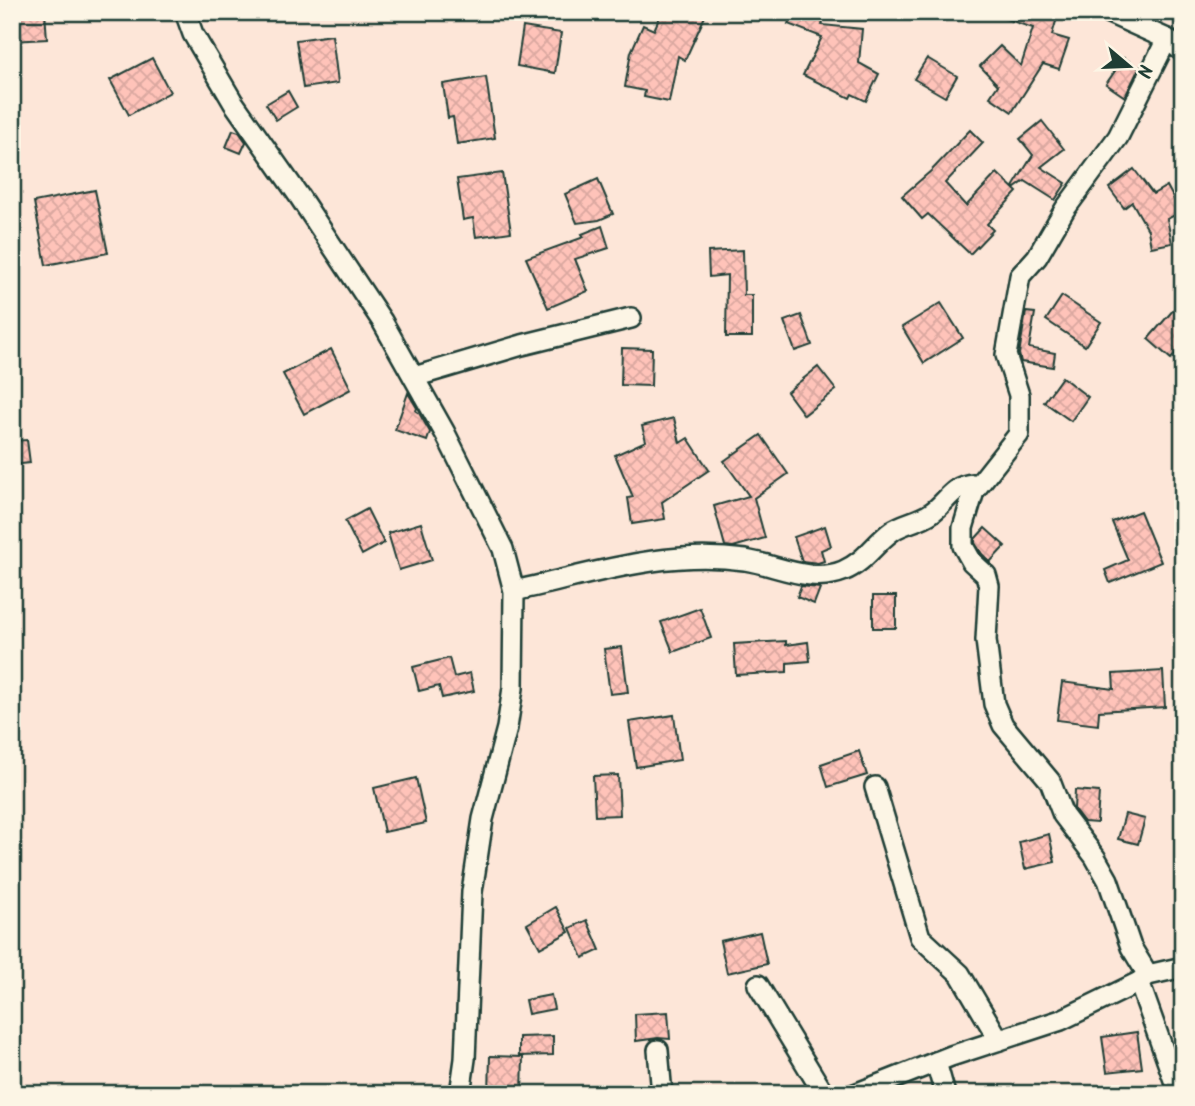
<svg xmlns="http://www.w3.org/2000/svg" width="1195" height="1106" viewBox="0 0 1195 1106" font-family="Kalam,sans-serif">
<style>
.building{fill:url(#building-cross-hatch);stroke:#1f3d34;stroke-width:2}
.lines{fill:none;stroke-linecap:round;stroke-linejoin:round}
.minor-casing{stroke:#1f3d34;stroke-width:24}
.minor{stroke:#fcf5e5;stroke-width:19}
</style>
<defs>
<pattern id="building-cross-hatch" width="8" height="8" patternUnits="userSpaceOnUse" patternTransform="scale(1.75)"><rect width="8" height="8" fill="#ffc3b9"/><path d="M0 0l8 8M0 8l8-8" fill="none" stroke="#daa8a0"/></pattern>
</defs>
<rect width="100%" height="100%" fill="#fde6d8"/>
<filter id="ink" filterUnits="userSpaceOnUse"><feTurbulence type="fractalNoise" baseFrequency=".0143" numOctaves="2"/><feDisplacementMap in="SourceGraphic" scale="14" xChannelSelector="R" yChannelSelector="G"/><feConvolveMatrix kernelMatrix="1 2 1 2 8 2 1 2 1" color-interpolation-filters="sRGB"/></filter>
<g filter="url(#ink)">
<g class="building">
<polygon points="12,12 45,12 47,39 12,41"/>
<polygon points="662,12 707,12 685,60 678,56 669,102 644,97 645,91 625,87 631,52 643,25 654,30"/>
<polygon points="793,12 827,12 822,25 862,29 859,63 879,74 866,101 852,94 850,98 803,75 822,37 788,24"/>
<polygon points="994,12 1038,12 1057,18 1052,35 1069,40 1059,69 1043,64 1012,112 990,97 998,85 980,66 1000,46 1021,66 1033,28 994,15"/>
<polygon points="523,27 561,33 555,73 517,66"/>
<polygon points="332,35 338,83 303,88 296,40"/>
<polygon points="152,58 170,92 129,115 110,80"/>
<polygon points="927,58 957,76 945,97 914,79"/>
<polygon points="1124,58 1139,68 1125,97 1106,84"/>
<polygon points="486,77 495,138 457,144 453,117 448,118 443,84"/>
<polygon points="288,91 297,107 276,120 266,104"/>
<polygon points="1042,121 1064,149 1041,167 1066,183 1055,200 1025,181 1015,188 1013,187 1033,155 1020,139"/>
<polygon points="233,130 239,132 246,142 241,153 226,147"/>
<polygon points="970,130 983,143 945,183 966,206 997,173 1017,192 987,224 993,230 970,254 928,214 922,219 902,196 932,170"/>
<polygon points="1134,169 1153,194 1167,186 1181,212 1167,219 1172,243 1151,247 1148,230 1132,202 1124,208 1109,188"/>
<polygon points="502,173 511,232 476,237 473,218 463,220 457,179"/>
<polygon points="598,179 613,214 599,220 577,223 565,194"/>
<polygon points="95,190 108,253 46,265 34,202"/>
<polygon points="602,226 609,248 575,259 588,291 548,308 526,258 584,237 582,234"/>
<polygon points="743,250 744,295 752,295 752,337 726,337 727,275 709,277 708,252"/>
<polygon points="1062,296 1101,322 1085,346 1046,320"/>
<polygon points="941,303 963,338 924,363 902,327"/>
<polygon points="1175,308 1183,315 1183,345 1171,359 1148,339"/>
<polygon points="1026,312 1035,313 1029,348 1055,353 1053,367 1021,362 1019,354"/>
<polygon points="801,315 812,345 795,351 784,321"/>
<polygon points="622,348 652,349 651,386 621,385"/>
<polygon points="331,349 351,389 304,414 283,374"/>
<polygon points="818,367 836,390 804,415 787,392"/>
<polygon points="1062,377 1088,397 1071,421 1044,402"/>
<polygon points="408,393 417,408 416,411 419,413 430,432 427,441 395,430"/>
<polygon points="674,418 680,443 688,438 709,470 662,502 665,519 632,524 628,498 633,497 615,455 646,441 642,426"/>
<polygon points="761,435 788,474 754,498 765,538 733,547 725,546 714,506 749,496 724,461"/>
<polygon points="27,440 30,463 12,465 12,441"/>
<polygon points="367,509 384,543 362,555 345,521"/>
<polygon points="1140,511 1161,562 1110,583 1105,570 1128,560 1112,522"/>
<polygon points="421,523 432,560 399,570 388,533"/>
<polygon points="825,526 831,546 821,550 824,561 818,563 802,561 794,537"/>
<polygon points="985,528 1005,546 990,562 982,554 975,543 975,539"/>
<polygon points="801,586 820,588 814,604 797,597"/>
<rect x="873" y="596" width="23" height="32"/>
<polygon points="700,608 711,638 673,652 661,622"/>
<polygon points="786,641 786,645 808,642 810,661 787,663 787,672 736,675 734,644"/>
<polygon points="622,647 628,692 610,694 604,649"/>
<polygon points="449,658 454,677 470,673 474,691 442,698 439,686 419,691 413,667"/>
<polygon points="1163,671 1165,707 1099,711 1098,725 1057,720 1062,682 1114,689 1113,674"/>
<polygon points="674,715 680,760 636,767 629,722"/>
<polygon points="859,751 867,775 828,787 821,764"/>
<polygon points="618,775 620,815 595,816 593,776"/>
<polygon points="416,778 426,823 384,832 374,788"/>
<polygon points="1075,790 1099,792 1097,823 1084,822 1074,809"/>
<polygon points="1125,814 1145,819 1138,844 1118,839"/>
<polygon points="1049,834 1055,862 1025,869 1019,842"/>
<polygon points="556,907 569,932 540,948 527,924"/>
<polygon points="587,920 600,950 583,958 570,928"/>
<polygon points="760,932 767,964 727,973 720,941"/>
<polygon points="551,995 554,1009 528,1014 525,1000"/>
<polygon points="668,1012 670,1039 658,1038 636,1041 635,1014"/>
<polygon points="1137,1032 1142,1068 1107,1072 1102,1037"/>
<polygon points="553,1036 553,1055 519,1056 519,1037"/>
<polygon points="490,1056 523,1057 522,1094 489,1094"/>
</g>
<g class="lines">
<defs>
<g id="minor">
<polyline points="185,12 193,34 233,102 299,196 382,321 445,433 503,549 514,591 513,688 507,728 483,819 472,892 465,1059 460,1094"/>
<polyline points="1107,12 1167,39 1183,52"/>
<polyline points="414,377 522,345 631,318"/>
<path d="M514,591C593,574 662,549 745,560C777,565 811,584 843,571C865,562 874,544 892,531C903,523 920,521 931,513C946,503 953,485 973,484L974,491"/>
<polyline points="875,787 920,937 960,974 999,1040"/>
<polyline points="1148,975 1131,947 1108,880 1095,857 1063,815 1050,781 1003,725 994,704 986,640 989,586 986,575 972,562 963,546 963,528 974,491 1019,434 1019,395 1006,355 1020,276 1037,257 1065,209 1118,137 1167,39"/>
<polyline points="1139,982 1179,1094"/>
<polyline points="758,985 824,1094"/>
<polyline points="658,1050 662,1094"/>
<polyline points="936,1062 945,1094"/>
<polyline points="855,1094 951,1056 1061,1020 1139,982 1148,975 1183,967"/>
</g>
</defs>
<use href="#minor" class="minor-casing"/>
<use href="#minor" class="minor"/>
</g>
</g>
<rect width="1195" height="1106" fill="none" stroke="#fcf5e5" stroke-width="42"/>
<rect x="21" y="21" width="1153" height="1064" fill="none" stroke="#1f3d34" stroke-width="2.5" filter="url(#ink)"/>
<g transform="translate(1129 66) rotate(109)" stroke="#fcf5e5" stroke-width="5" paint-order="stroke">
<path d="M0-5L12 26L0 18L-12 26Z" fill="#1f3d34"/>
<text y="-10" font-size="19" font-weight="bold" text-anchor="middle" fill="#1f3d34">N</text>
</g>
</svg>
